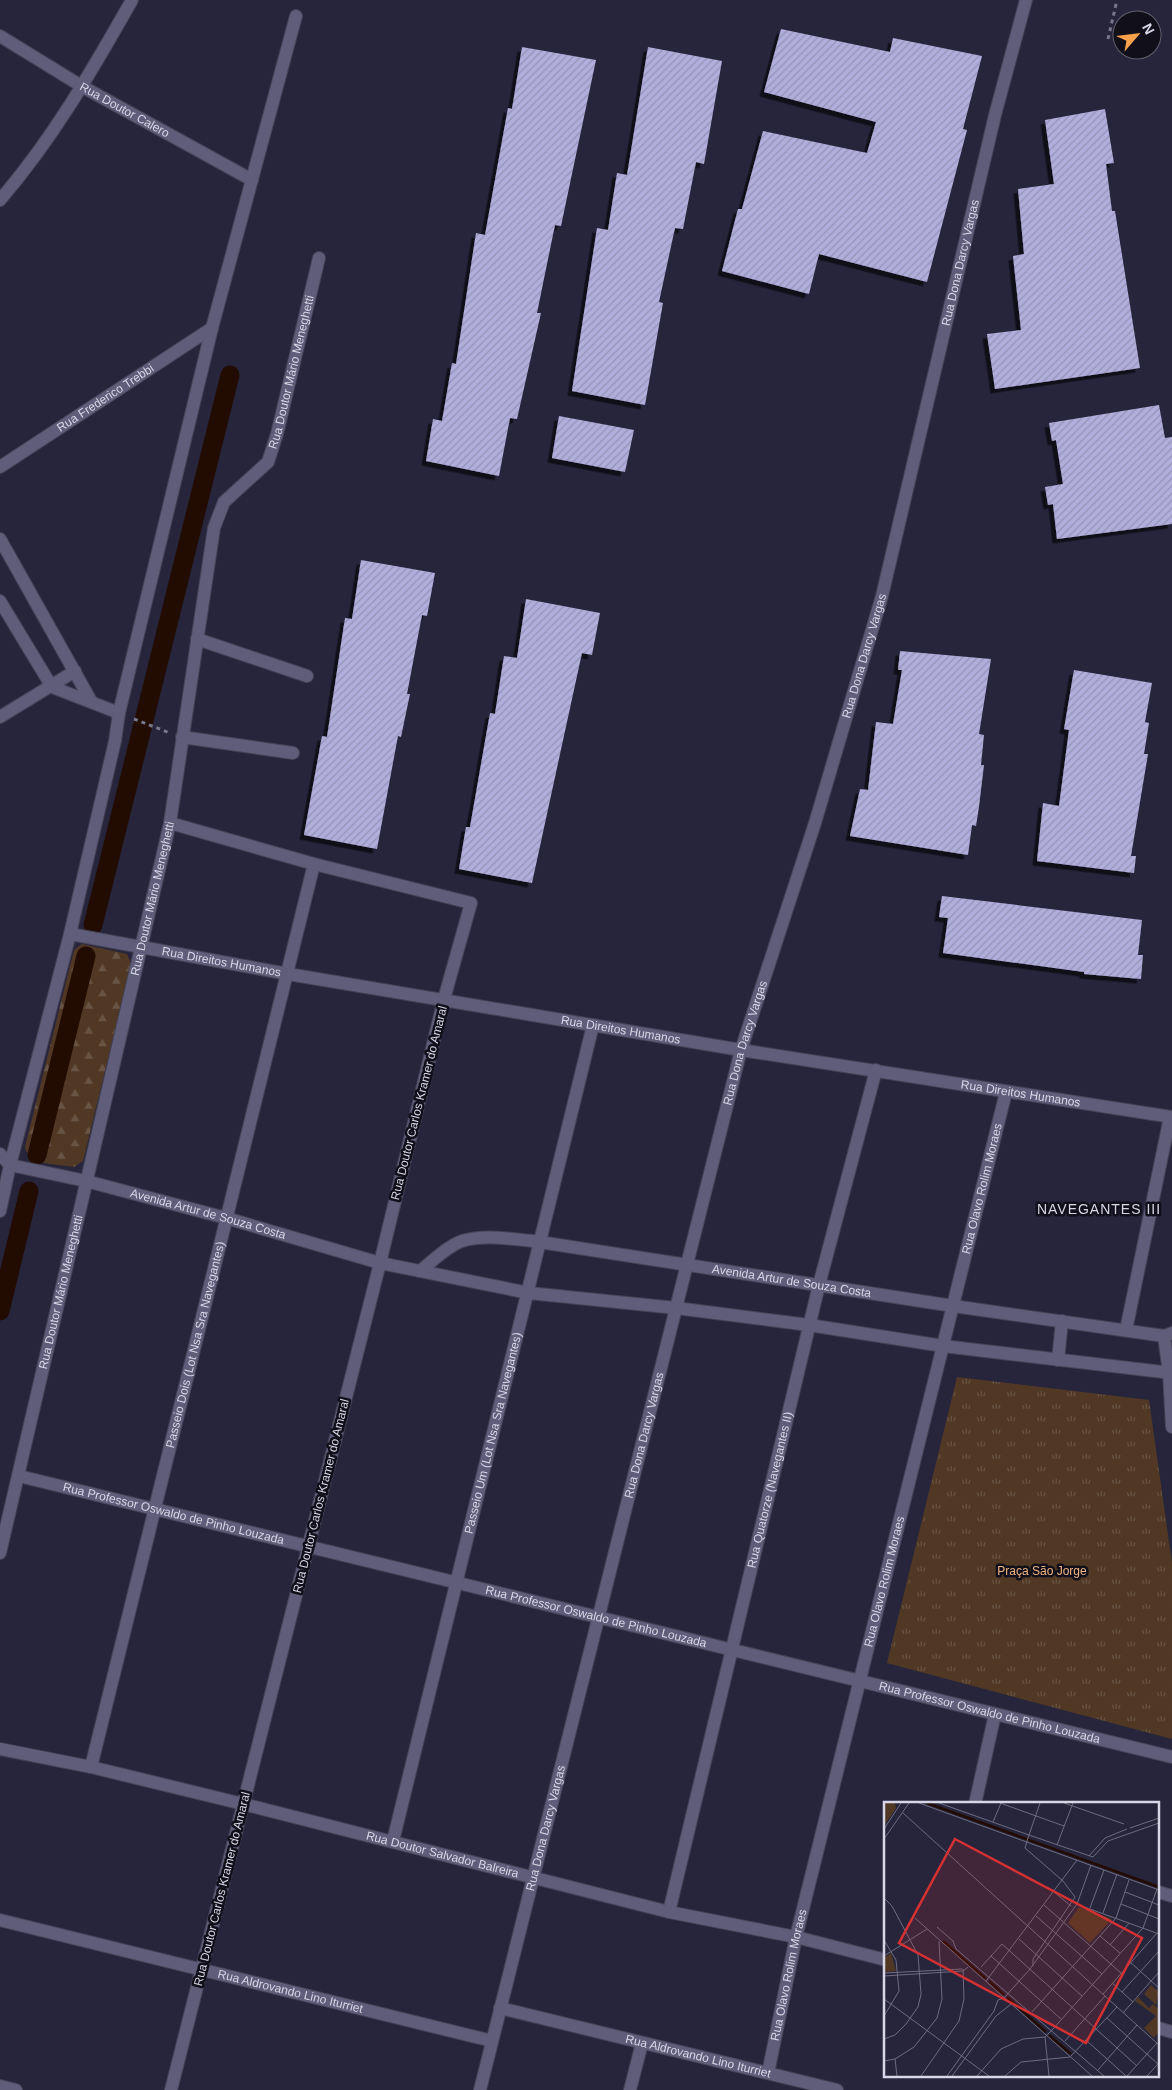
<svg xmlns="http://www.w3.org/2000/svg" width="1172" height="2090" viewBox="0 0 1172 2090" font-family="Helvetica,sans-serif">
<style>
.forest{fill:url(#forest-firs)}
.park{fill:url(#park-tufts)}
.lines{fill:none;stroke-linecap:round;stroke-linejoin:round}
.canal{stroke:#220b00;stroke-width:19}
.building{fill:url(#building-hatch);filter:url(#shadow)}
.minor-casing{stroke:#444256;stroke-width:14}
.tertiary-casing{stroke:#444256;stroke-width:14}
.path{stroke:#78768a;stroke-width:3;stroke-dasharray:4 4;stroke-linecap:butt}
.minor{stroke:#5f5d79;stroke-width:12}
.tertiary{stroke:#5f5d79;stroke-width:12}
.labels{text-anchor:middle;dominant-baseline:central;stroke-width:5;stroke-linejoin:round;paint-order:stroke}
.street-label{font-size:12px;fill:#d8d7e7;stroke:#100f1a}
.park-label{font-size:12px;fill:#f0b582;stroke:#100f1a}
.neighbourhood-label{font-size:14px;letter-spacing:1px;fill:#d8d7e7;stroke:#100f1a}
.inset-river{fill:none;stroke:#220b00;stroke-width:2.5}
.inset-road{fill:none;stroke:#6e6c80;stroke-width:1}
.view{fill:#d63132;fill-opacity:0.15;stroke:#d63132;stroke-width:2.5}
.inset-edge{fill:none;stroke:#d8d7e7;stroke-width:2.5}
</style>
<defs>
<pattern id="forest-firs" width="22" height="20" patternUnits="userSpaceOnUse" patternTransform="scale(1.25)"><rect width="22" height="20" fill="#503824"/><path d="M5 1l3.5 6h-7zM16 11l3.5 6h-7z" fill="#685444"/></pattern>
<pattern id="park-tufts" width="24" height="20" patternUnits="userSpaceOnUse" patternTransform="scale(1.25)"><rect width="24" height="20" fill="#503824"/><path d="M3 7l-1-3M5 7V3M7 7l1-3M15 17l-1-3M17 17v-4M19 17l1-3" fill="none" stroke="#685444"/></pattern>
<pattern id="building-hatch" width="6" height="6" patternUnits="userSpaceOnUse" patternTransform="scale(1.25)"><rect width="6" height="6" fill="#b1aedc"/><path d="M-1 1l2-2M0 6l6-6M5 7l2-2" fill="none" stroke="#9592b6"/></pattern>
<filter id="shadow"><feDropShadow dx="-4.5" dy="4.5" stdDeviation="0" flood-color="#0009"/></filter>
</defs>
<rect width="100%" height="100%" fill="#27253c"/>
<path class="forest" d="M82,944L127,954L131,964L83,1161L74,1167C59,1164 28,1166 25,1147L74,950Z"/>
<polygon class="park" points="957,1377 1149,1400 1172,1563 1172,1739 887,1663"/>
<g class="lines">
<g class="canal">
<polyline points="93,925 230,375"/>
<polyline points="37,1155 86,956"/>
<polyline points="0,1311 29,1191"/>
</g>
</g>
<g class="building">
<polygon points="781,29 890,52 893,38 982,56 963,129 967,130 927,282 819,254 809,294 722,271 738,209 742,209 763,131 867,153 876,122 764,92"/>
<polygon points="522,47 596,60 561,226 555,225 537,313 541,313 517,419 510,418 499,476 426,461 433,419 442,421 452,363 456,364 476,233 485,235 508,108 512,109"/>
<polygon points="648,47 722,61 704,164 696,162 683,229 675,228 659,302 663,303 645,405 572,391 597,228 608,230 617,173 627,175"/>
<polygon points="1105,109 1114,163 1106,164 1112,211 1115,211 1140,368 995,389 987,334 1021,330 1013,256 1024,254 1018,189 1054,184 1045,120"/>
<polygon points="1159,405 1165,438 1172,437 1172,524 1057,539 1053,504 1048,505 1045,487 1063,484 1056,440 1052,441 1049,423"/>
<polygon points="559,416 634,430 625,472 552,458"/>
<polygon points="361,560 435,573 427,616 422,615 407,694 410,694 401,737 398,736 377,849 304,835 322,736 327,737 345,618 352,619"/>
<polygon points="526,599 600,613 592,655 582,653 532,883 459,869 466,827 470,827 490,713 495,714 504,656 517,658"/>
<polygon points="900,651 991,659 979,734 984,735 981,765 984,765 979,807 976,826 972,825 968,855 850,836 860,789 868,790 876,722 893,724 902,670 898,670"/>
<polygon points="1074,670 1152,683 1145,722 1149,723 1144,754 1148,754 1131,856 1136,856 1134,873 1037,861 1043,803 1059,806 1069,730 1064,729"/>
<polygon points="942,896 1142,920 1138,955 1143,955 1141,979 1084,974 1084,972 943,953 948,918 939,917"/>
</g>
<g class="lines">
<defs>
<g id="minor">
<path id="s1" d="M0,36L83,87L252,180"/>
<path d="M0,200C54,137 91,72 132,0"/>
<path id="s2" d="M0,467L212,328"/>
<polyline points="0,539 91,701"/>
<polyline points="0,601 52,687 119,713"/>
<polyline points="197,639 307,676"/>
<polyline points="0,717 75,671"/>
<polyline points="182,737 293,753"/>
<polyline points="170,823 314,864 471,903 444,999 380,1263 171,2090"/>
<path id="s3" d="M70,934L288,974L741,1050L1172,1117"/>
<polyline points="10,1165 70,934 115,741 119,713 212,328 296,16"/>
<path id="s4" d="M420,1271C433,1261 446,1247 462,1241C484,1234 510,1239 533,1241L953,1306L1164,1336L1172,1333"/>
<path id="s5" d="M676,1308L741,1050L815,823L882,596L995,115L1026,0"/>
<polyline points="1126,1330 1170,1117"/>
<polyline points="1164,1336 1169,1373"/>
<polyline points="1058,1360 1062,1321"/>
<path id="s6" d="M19,1476L1172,1757"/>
<path id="s7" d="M0,1553L170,823L214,528L224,502L268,462L277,434L319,258"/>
<path id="s8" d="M0,1749L91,1767L243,1804L669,1912L796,1937L886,1960"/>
<path id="s9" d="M91,1767L314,864"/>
<polyline points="975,1804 995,1714"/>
<path id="s10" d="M393,1841L593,1025"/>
<polyline points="1158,1892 1172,1896"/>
<path id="s11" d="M669,1912L819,1285L876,1070"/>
<path id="s12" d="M0,1920L492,2041"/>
<path id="s13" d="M500,2008L837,2090"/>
<polyline points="1158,2028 1172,2032"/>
<path id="s14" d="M768,2073L796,1937L1006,1092"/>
<polyline points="0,2086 16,2090"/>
<polyline points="630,2090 642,2043"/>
</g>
<g id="tertiary">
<path id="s15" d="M0,1154L10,1165L86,1181L226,1218L380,1263L529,1293L676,1308L809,1325L943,1346L1172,1373"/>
<polyline points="0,1211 10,1165"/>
<polyline points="1169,1373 1172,1427"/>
<path id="s16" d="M480,2090L676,1308"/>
</g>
</defs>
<use href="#minor" class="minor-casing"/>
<use href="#tertiary" class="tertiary-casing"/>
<g class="path">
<polyline points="1108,39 1117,0"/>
<polyline points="134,719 170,733"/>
</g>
<use href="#minor" class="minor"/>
<use href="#tertiary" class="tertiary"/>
</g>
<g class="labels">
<g class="street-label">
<text stroke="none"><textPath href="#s1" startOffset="145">Rua Doutor Calero</textPath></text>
<text stroke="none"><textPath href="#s5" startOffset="1084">Rua Dona Darcy Vargas</textPath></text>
<text stroke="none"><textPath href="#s7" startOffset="1228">Rua Doutor Mário Meneghetti</textPath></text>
<text stroke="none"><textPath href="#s2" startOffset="126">Rua Frederico Trebbi</textPath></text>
<text stroke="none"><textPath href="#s5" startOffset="679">Rua Dona Darcy Vargas</textPath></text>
<text stroke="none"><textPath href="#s7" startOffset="672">Rua Doutor Mário Meneghetti</textPath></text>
<text stroke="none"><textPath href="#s3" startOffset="154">Rua Direitos Humanos</textPath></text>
<text stroke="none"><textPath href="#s3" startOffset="559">Rua Direitos Humanos</textPath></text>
<text stroke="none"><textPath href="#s5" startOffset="274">Rua Dona Darcy Vargas</textPath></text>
<text stroke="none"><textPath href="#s3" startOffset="964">Rua Direitos Humanos</textPath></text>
<text transform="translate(419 1103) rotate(-76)">Rua Doutor Carlos Kramer do Amaral</text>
<text stroke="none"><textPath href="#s14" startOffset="910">Rua Olavo Rolim Moraes</textPath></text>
<text stroke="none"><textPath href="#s15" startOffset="219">Avenida Artur de Souza Costa</textPath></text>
<text stroke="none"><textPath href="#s4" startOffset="385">Avenida Artur de Souza Costa</textPath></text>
<text stroke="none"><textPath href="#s7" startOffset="268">Rua Doutor Mário Meneghetti</textPath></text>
<text stroke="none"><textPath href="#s9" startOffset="435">Passeio Dois (Lot Nsa Sra Navegantes)</textPath></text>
<text stroke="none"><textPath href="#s10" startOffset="420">Passeio Um (Lot Nsa Sra Navegantes)</textPath></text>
<text stroke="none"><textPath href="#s16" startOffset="675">Rua Dona Darcy Vargas</textPath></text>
<text stroke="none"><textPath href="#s11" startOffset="434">Rua Quatorze (Navegantes II)</textPath></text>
<text transform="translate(321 1496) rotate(-76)">Rua Doutor Carlos Kramer do Amaral</text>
<text stroke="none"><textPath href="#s6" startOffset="159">Rua Professor Oswaldo de Pinho Louzada</textPath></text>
<text stroke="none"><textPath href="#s14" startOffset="505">Rua Olavo Rolim Moraes</textPath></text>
<text stroke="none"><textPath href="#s6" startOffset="594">Rua Professor Oswaldo de Pinho Louzada</textPath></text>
<text stroke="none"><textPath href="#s6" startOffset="999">Rua Professor Oswaldo de Pinho Louzada</textPath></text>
<text stroke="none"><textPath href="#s16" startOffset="270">Rua Dona Darcy Vargas</textPath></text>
<text stroke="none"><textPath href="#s8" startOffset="455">Rua Doutor Salvador Balreira</textPath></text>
<text transform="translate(222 1889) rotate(-76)">Rua Doutor Carlos Kramer do Amaral</text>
<text stroke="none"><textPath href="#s14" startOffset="100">Rua Olavo Rolim Moraes</textPath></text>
<text stroke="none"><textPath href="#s12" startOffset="299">Rua Aldrovando Lino Iturriet</textPath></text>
<text stroke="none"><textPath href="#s13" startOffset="204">Rua Aldrovando Lino Iturriet</textPath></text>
</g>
<g class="park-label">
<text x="1042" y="1571">Praça São Jorge</text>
</g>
<g class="neighbourhood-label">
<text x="1099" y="1209">NAVEGANTES III</text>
</g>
</g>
<g transform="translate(884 1802)">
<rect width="275" height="275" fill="#27253c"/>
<path d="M0,1H11L12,6L0,24ZM267,183L275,190L272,203L260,192ZM254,195L265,206L269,202L275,207V230L270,236L260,226L272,214L251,199Z" fill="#503824"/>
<path d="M195,105L228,117L206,141L184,121ZM7,151L12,169L0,170V156Z" fill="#503824"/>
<path class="inset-river" d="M43,1L275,85M59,139L102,177M105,179L120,193M123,195L162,230M165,233L187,252"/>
<path class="inset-road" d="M35,1L275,88M55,1L145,33L143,39M116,1L180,24M156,1L145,33L209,55L224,39L275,21M180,1L240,22M19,11L275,243M109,20L117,1M246,26L275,16M0,27L17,1M0,37L25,1M143,39L141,46L179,79L191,95L149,157V164M173,43L189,1M205,54L221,36L243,27M170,90L187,104M241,90L275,103M0,96L8,104L34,153L37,192L34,205L22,222L11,233L0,237M192,102L275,132M237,102L275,117M160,103L237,171M206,106L220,68M219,111L233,72M152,114L218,172M31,116L208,274M53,125L69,139L72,147L220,274M216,134L236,151M135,137L198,194M0,138L12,158L15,189L0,214M226,143L245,121M0,154L43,127M107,154L177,217M246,160L275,186M97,165L118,142L253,264M0,171L78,167M0,174L79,169L84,165M102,179L193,58M228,181L249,200M238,190L275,149M219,192L273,131M0,197L105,274M148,210L232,116L245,78M239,211L275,170M223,216L275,263M161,235L165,274M181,239L221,194M203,239L242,274M11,257L13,274M0,259L11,257L30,245L53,216L58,197L55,139M214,268L253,223M37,274L75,219L80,197L79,167M63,274L110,209L114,198L120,196L146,167L193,102L207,63M68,274L112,214L127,202M93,274L117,247L139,237L161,235L168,228L259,126L273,87M121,274L137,260L186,255L233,205M243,274L273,241M263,274L274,262"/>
<path class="view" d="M71,37L258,136L202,241L15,141Z"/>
<rect width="275" height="275" class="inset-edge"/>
</g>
<g transform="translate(1137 35) rotate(62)"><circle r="24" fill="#100f1a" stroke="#605f6c"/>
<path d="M0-4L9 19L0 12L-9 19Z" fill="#f9a04c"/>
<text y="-8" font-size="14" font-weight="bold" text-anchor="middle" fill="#d8d7e7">N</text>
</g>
</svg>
